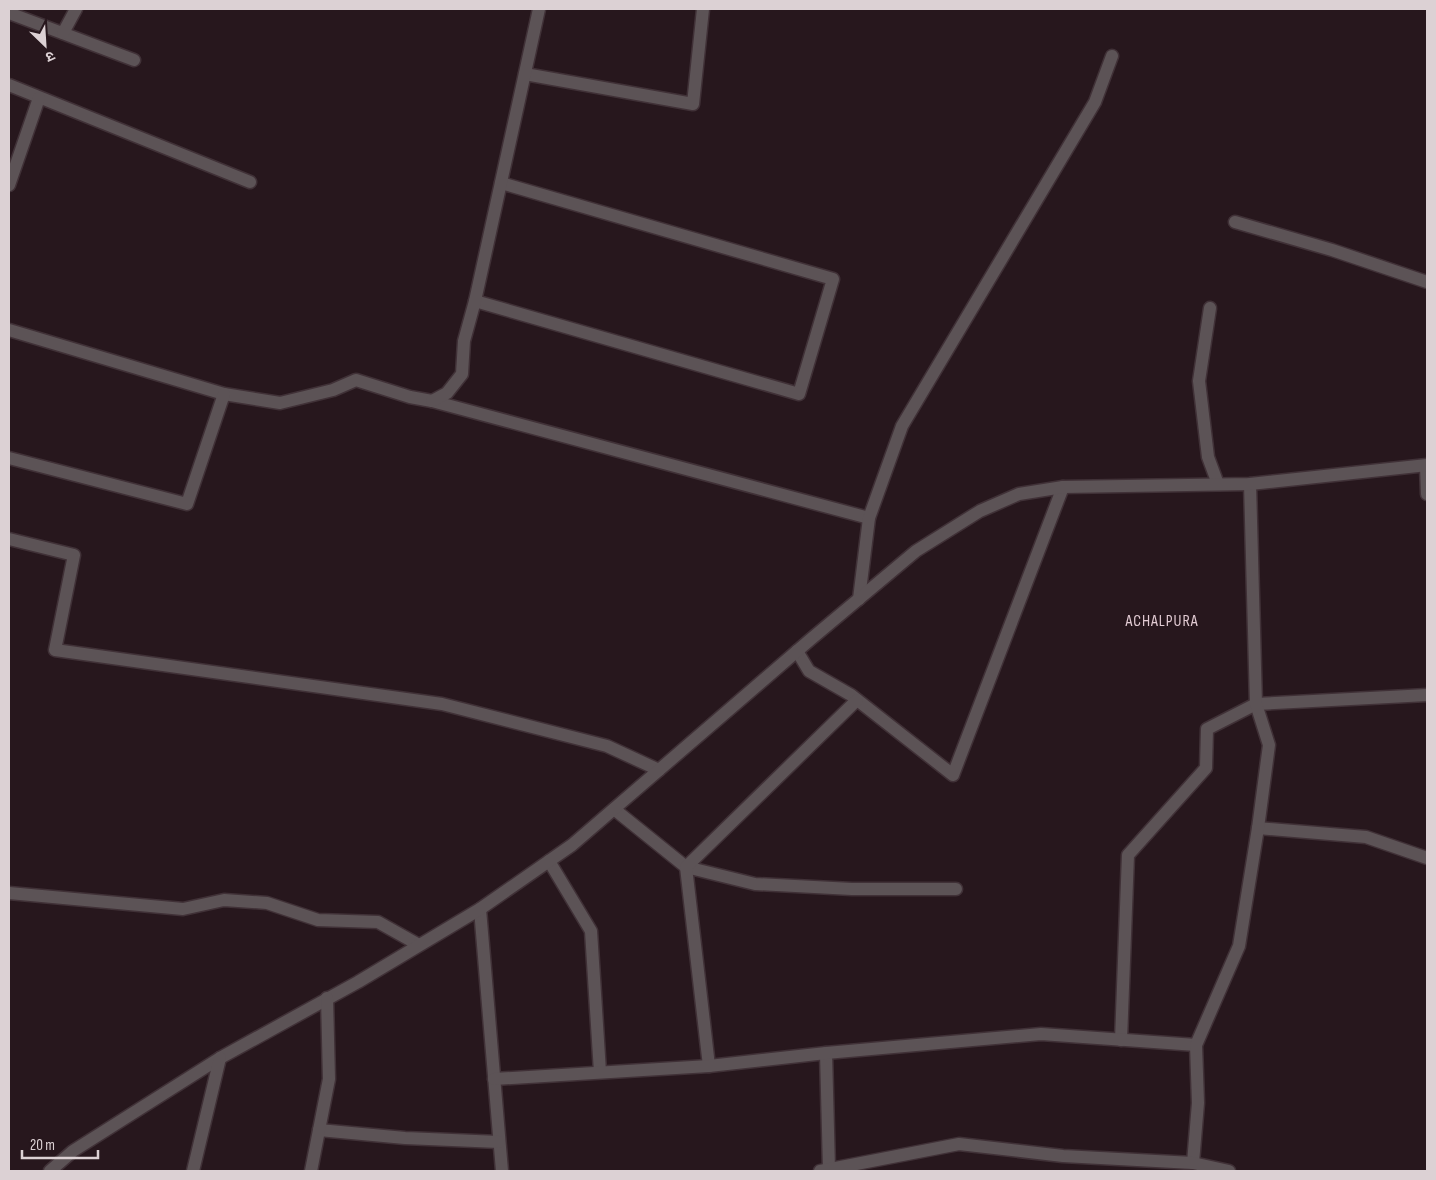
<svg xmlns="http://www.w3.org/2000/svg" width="1436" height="1180" viewBox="0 0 1436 1180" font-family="'Sofia Sans Condensed','Noto Sans Devanagari',sans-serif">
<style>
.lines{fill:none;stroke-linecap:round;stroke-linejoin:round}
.minor-casing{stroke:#403137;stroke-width:15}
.minor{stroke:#5c5356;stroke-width:12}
.labels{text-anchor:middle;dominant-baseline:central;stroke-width:4;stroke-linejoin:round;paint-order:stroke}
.neighbourhood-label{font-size:16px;letter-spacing:1px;fill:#e2cbd3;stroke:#27171d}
</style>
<rect width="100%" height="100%" fill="#27171d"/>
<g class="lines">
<defs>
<g id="minor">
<polyline points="9,13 134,60"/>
<polyline points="63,33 76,9"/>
<polyline points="525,74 693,104 703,9"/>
<polyline points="9,85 250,182"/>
<polyline points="9,185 39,98"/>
<polyline points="1235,222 1332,250 1427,282"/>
<polyline points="475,301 799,394 833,279 501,183"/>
<polyline points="1210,308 1199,381 1208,457 1218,484"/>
<polyline points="9,330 224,394 280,403 333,390 356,380 410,397 432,401 869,518"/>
<polyline points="432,401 447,393 462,374 464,341 475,301 539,9"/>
<polyline points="9,458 187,504 224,394"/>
<polyline points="1426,466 1427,494"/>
<polyline points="9,539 74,555 55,650 442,704 607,746 659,770"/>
<polyline points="859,599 869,518 902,426 1095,102 1112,56"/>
<polyline points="797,651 809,671 851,695 953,775 1063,487"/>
<polyline points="614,809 686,867 755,884 852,889 956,889"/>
<polyline points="1258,828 1366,837 1427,858"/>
<polyline points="549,861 591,931 600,1072"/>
<polyline points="9,893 183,909 224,900 267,903 318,920 378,922 419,945"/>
<polyline points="480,909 502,1171"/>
<polyline points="1121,1040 1128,855 1206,768 1207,729 1256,704 1427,695"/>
<polyline points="826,1053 829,1169"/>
<polyline points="709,1066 686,867 857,700"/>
<polyline points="494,1079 709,1066 826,1053 1041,1034 1196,1045"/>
<polyline points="319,1130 405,1138 499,1142"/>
<polyline points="1193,1163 1198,1103 1196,1045 1239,946 1258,828 1269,745 1256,704 1250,484"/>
<polyline points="50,1171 73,1151 220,1058 358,982 480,909 572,845 811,639 916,551 980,511 1019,494 1063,487 1250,484 1427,465"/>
<polyline points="193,1171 220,1058"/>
<polyline points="311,1171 329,1079 327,998"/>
<polyline points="820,1171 959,1144 1063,1156 1193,1163 1229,1171"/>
</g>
</defs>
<use href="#minor" class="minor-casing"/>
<use href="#minor" class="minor"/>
</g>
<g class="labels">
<g class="neighbourhood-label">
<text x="1162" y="621">ACHALPURA</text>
</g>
</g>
<rect width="1436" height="1180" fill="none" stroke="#dcd1d4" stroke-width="20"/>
<g transform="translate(45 45) rotate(155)" stroke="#27171d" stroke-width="4" paint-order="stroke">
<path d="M0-4L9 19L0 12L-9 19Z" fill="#dcd1d4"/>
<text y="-8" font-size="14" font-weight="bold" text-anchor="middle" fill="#dcd1d4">उ</text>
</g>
<path d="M22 1150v8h76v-8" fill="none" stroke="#dcd1d4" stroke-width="2.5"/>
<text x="30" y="1150" font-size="15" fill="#dcd1d4" stroke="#27171d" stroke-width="4" paint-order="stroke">20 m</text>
</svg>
